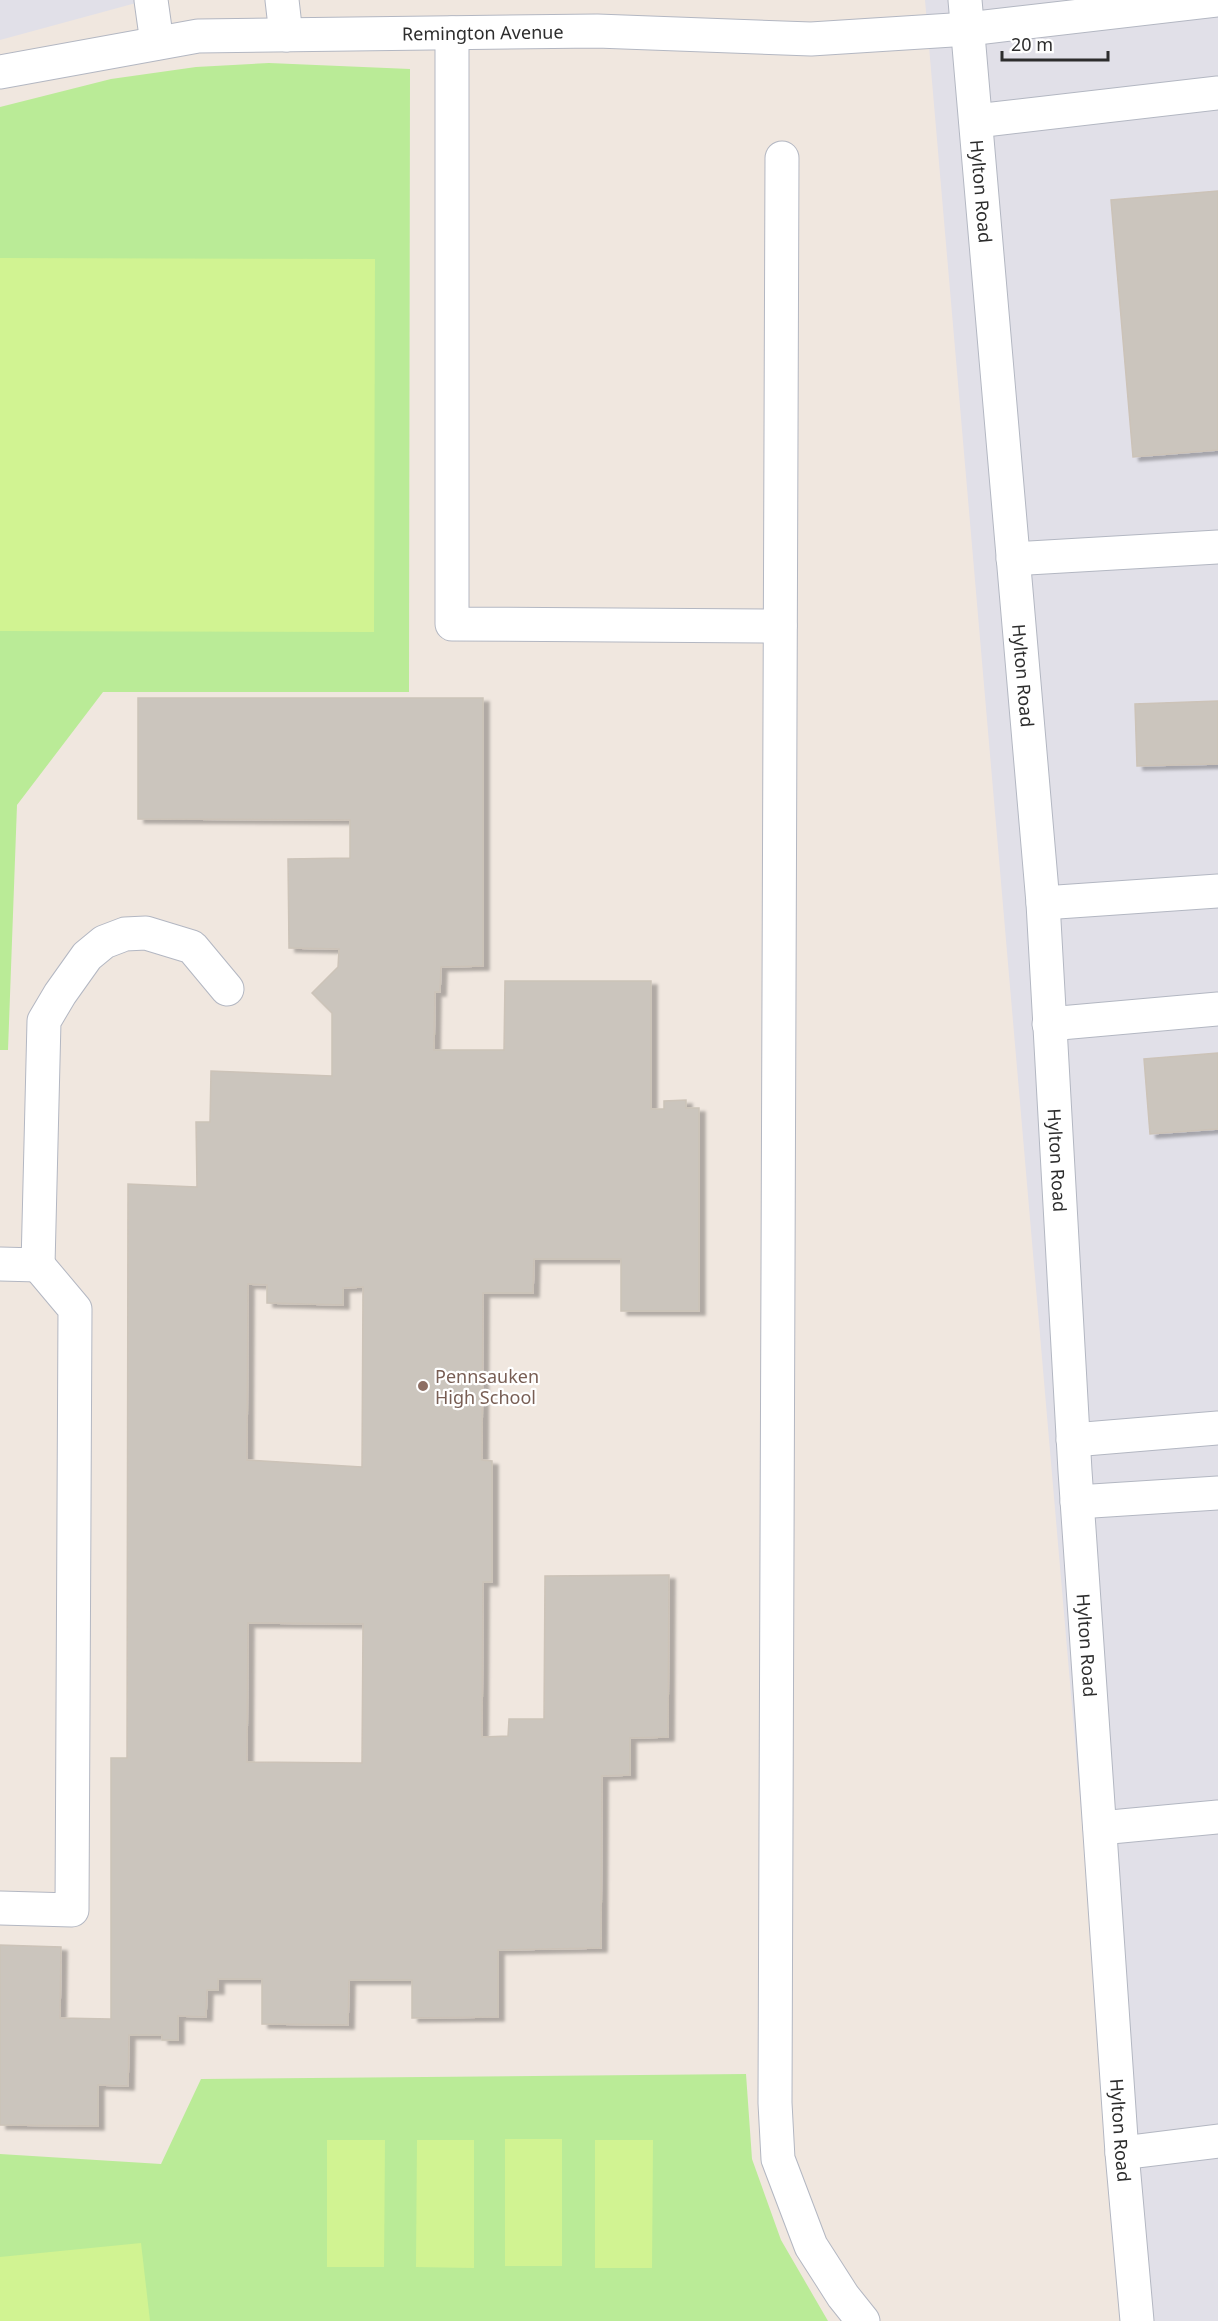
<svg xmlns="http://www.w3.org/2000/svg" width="1218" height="2321" viewBox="0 0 1218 2321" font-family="'Noto Sans',sans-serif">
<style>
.industrial{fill:#e1e0e8}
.green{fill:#baeb97}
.pitch{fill:#d1f392}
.building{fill:#cbc5bd;stroke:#ccc3b8;stroke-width:1.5;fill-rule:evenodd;filter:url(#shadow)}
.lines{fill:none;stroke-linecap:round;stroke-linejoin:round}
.minor-casing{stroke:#b3b7c2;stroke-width:35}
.minor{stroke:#fff;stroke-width:33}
.education-dot{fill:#8d6e63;stroke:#fff;stroke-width:2}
.labels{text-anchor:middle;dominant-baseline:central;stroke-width:4.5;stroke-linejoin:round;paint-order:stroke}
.street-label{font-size:18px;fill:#2d2d2d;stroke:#fff}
.education-label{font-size:18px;fill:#785e54;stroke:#fff;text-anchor:start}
</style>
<defs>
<filter id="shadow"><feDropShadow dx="6" dy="4" stdDeviation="1.5" flood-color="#0004"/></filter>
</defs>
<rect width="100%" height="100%" fill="#f0e7df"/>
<g class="industrial">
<polygon points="0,0 147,0 0,40"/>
<polygon points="925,0 1218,0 1218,2321 1125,2321"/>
</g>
<g class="green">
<polygon points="269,63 410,69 409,692 103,692 17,805 8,1050 0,1050 0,107 111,79 196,67"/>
<polygon points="746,2074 752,2159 781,2240 828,2321 0,2321 0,2154 161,2164 201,2079"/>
</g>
<g class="pitch">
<polygon points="0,258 375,259 374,632 0,631"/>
<rect x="505" y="2139" width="57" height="127"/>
<polygon points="327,2140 385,2140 384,2267 327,2267"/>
<polygon points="417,2140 474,2140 474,2268 416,2267"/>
<polygon points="595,2140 653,2140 652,2268 595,2268"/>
<polygon points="141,2243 150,2321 0,2321 0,2257"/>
</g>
<g class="building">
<polygon points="1218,191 1218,450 1133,457 1111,200"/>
<path d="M138,698H483V966L441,967L440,992H435L434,1050H504L505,981H651V1109H664V1101L686,1100V1108H699V1311H621V1259H534L533,1293H483L482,1460L492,1461V1582H483L482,1737L508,1736L509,1719H544L545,1576L669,1575L668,1737L630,1738V1775L602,1776L601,1948L498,1950V2017L412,2018V1980H349L348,2025L262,2024V1979H218V1990H207L206,2017L178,2016V2040H162V2035H129L128,2086L98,2085V2126L0,2125V1945L61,1947L60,2018L111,2019V1758H127L128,1184L197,1187L196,1122H210L211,1071L332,1076V1013L312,993L338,967L339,949L289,948L288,859L350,858V820L138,819ZM248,1284L267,1285V1303L343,1305V1288L363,1287L362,1467L247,1460ZM248,1623L363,1624L362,1763L247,1762Z"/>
<polygon points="1218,701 1218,764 1137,766 1135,704"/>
<polygon points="1218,1053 1218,1129 1150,1134 1144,1059"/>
</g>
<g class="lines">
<defs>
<g id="minor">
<polyline points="151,0 157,43"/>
<polyline points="282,0 286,35"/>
<path id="s1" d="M965,0L1043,903L1075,1471L1122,2153L1137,2321"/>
<polyline points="452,33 452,624 780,626"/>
<path id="s2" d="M0,72L198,36L597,31L811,39L968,29L1218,0"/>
<polyline points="976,121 1218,93"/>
<polyline points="782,158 775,2103 778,2159 811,2246 843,2296 863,2321"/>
<polyline points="1013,559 1218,547"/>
<polyline points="1043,903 1218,891"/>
<polyline points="1049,1024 1218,1009"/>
<polyline points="0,1264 38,1265 44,1021 60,994 87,956 104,942 125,934 146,933 192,947 227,989"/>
<polyline points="1073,1440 1218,1428"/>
<polyline points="1077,1502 1218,1493"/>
<polyline points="1100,1828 1218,1817"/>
<polyline points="0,1908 72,1910 75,1309 38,1265"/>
<polyline points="1122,2153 1218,2141"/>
</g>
</defs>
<use href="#minor" class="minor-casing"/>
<use href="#minor" class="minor"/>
</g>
<circle class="education-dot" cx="423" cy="1386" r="6"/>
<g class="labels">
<g class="street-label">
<text stroke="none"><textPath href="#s2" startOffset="486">Remington Avenue</textPath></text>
<text stroke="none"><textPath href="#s1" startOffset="192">Hylton Road</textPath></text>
<text stroke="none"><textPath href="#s1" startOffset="678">Hylton Road</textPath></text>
<text stroke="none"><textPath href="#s1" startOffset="1164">Hylton Road</textPath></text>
<text stroke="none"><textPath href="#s1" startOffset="1650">Hylton Road</textPath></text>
<text stroke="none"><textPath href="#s1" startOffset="2136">Hylton Road</textPath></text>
</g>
<g class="education-label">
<text x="435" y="1376">Pennsauken<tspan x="435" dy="21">High School</tspan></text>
</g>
</g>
<path d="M1002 51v9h106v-9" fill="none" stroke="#2d2d2d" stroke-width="3"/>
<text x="1011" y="51" font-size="18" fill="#2d2d2d" stroke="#ffffff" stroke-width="4.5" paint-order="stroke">20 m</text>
</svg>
